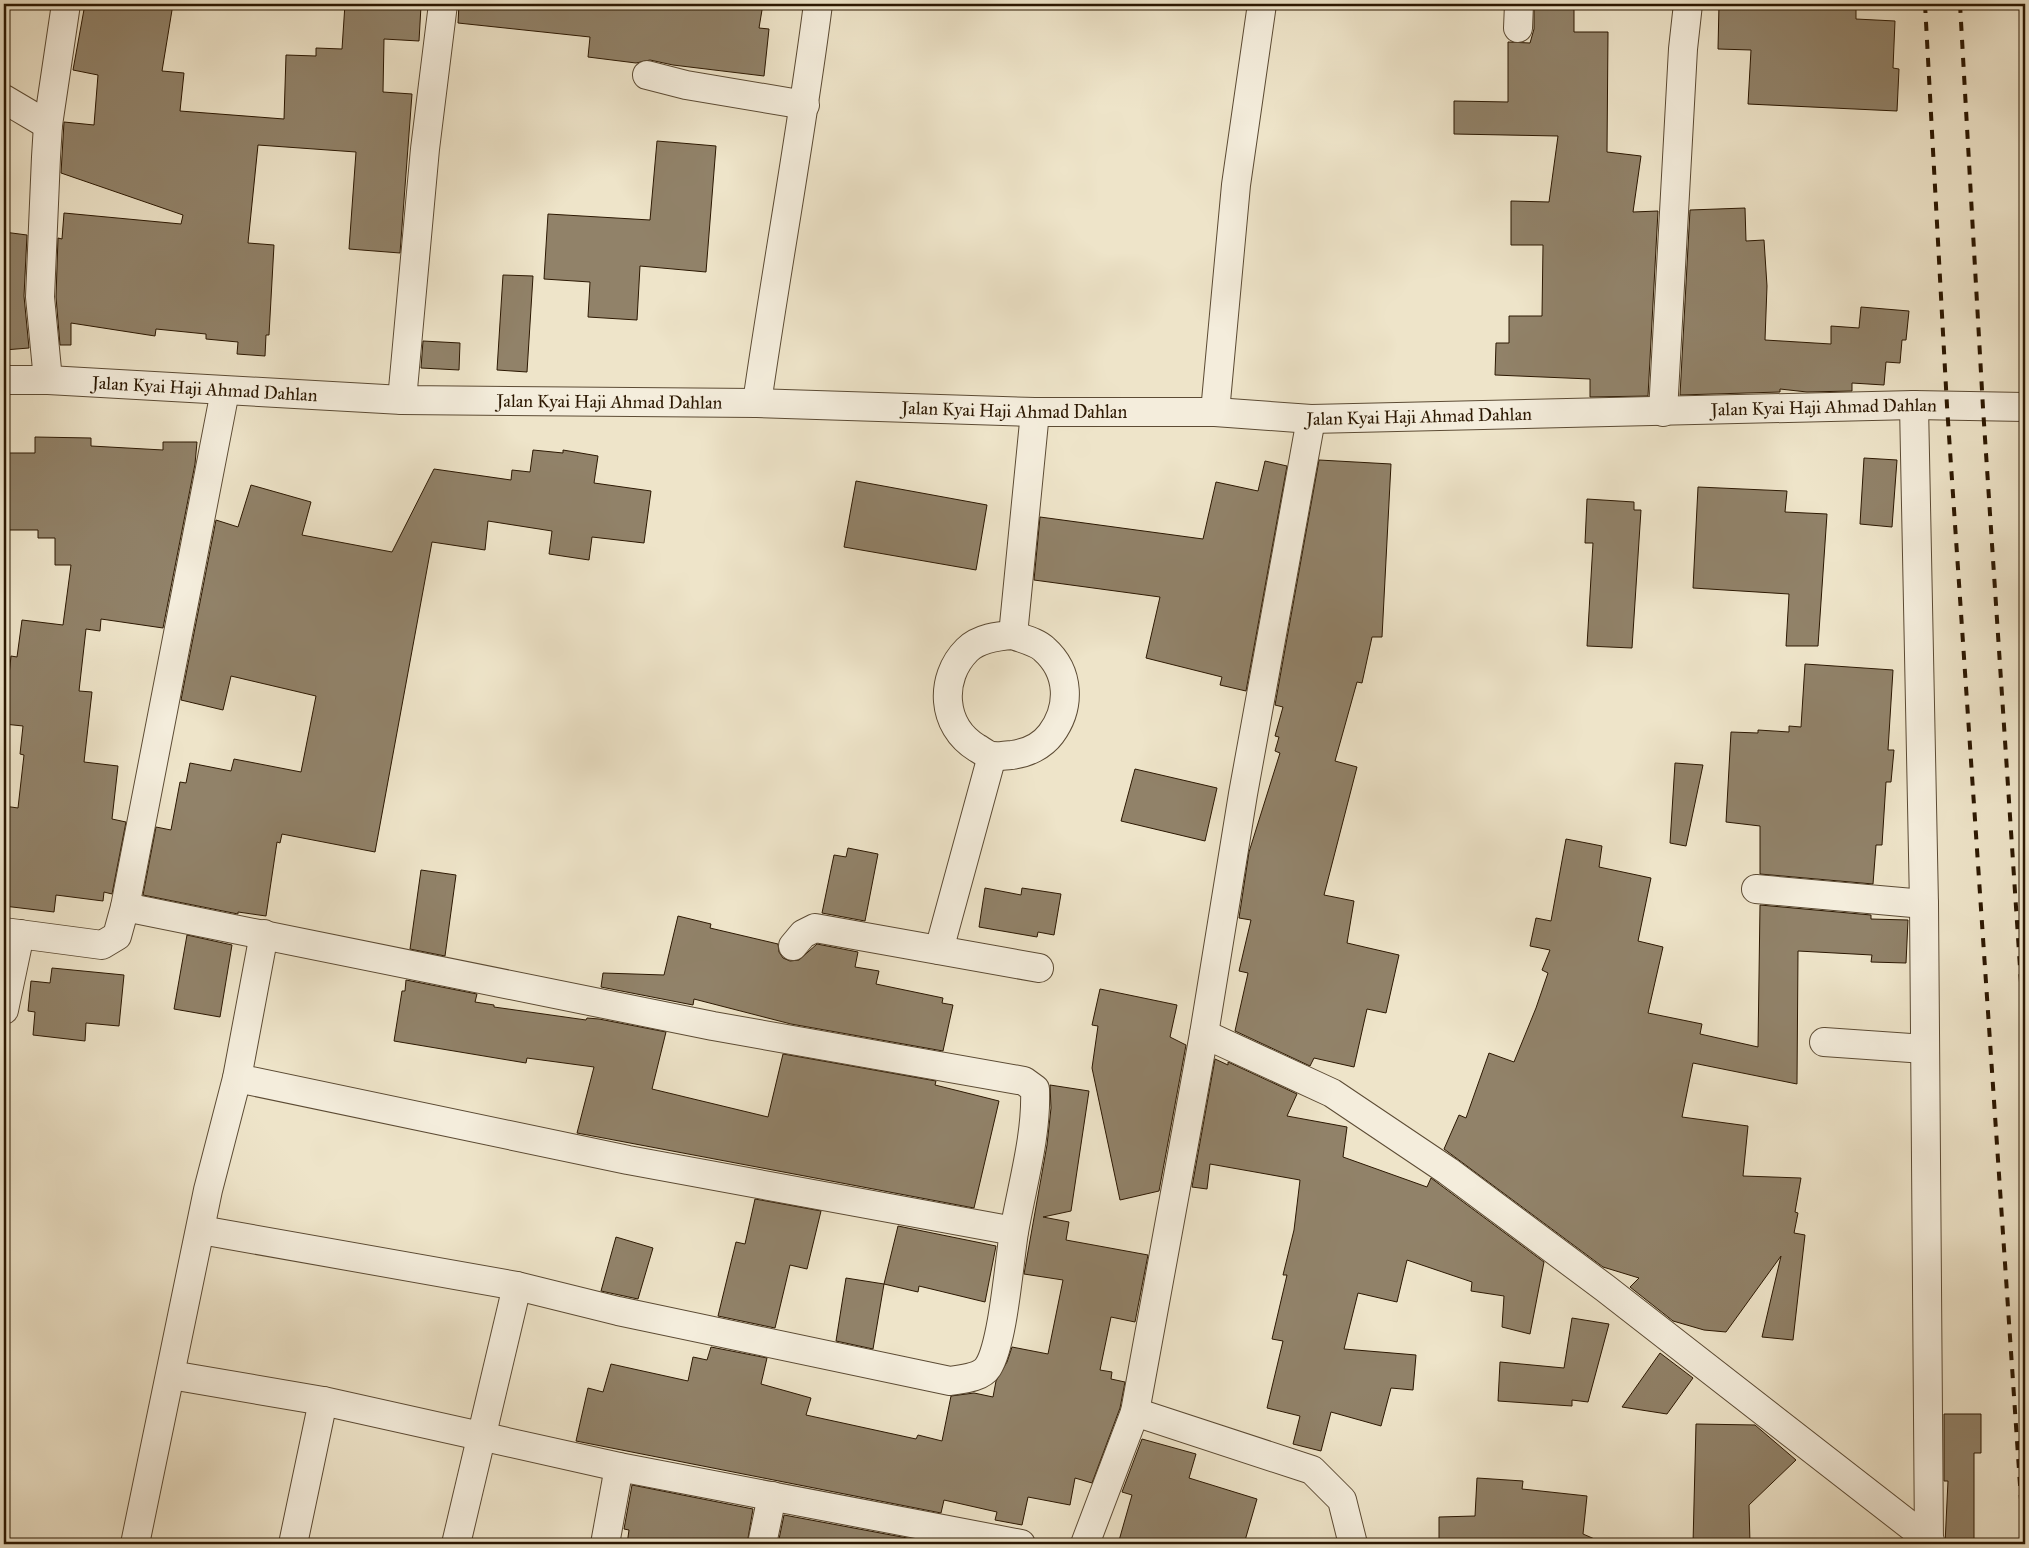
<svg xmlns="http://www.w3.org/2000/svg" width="2029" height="1548" viewBox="0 0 2029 1548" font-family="'IM FELL Great Primer',serif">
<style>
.building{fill:#918269;stroke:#2c1802}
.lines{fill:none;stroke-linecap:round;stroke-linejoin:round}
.minor-casing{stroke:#5c4b34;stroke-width:30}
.minor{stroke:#f4eddc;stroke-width:28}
.rail{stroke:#2c1802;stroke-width:4;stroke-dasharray:9 9;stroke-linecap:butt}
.labels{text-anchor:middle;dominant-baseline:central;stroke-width:4;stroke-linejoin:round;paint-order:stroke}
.street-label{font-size:18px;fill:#2c1802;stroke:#f4eddc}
</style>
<rect width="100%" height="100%" fill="#eee4c9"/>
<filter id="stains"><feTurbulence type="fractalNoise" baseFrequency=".004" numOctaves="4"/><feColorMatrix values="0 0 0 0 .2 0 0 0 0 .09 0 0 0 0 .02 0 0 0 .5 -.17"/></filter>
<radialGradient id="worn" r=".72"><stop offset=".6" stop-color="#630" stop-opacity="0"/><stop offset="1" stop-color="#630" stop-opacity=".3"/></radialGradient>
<g class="building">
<polygon points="85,4 173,4 162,71 184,73 180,111 284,119 286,55 316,56 316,48 342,49 345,4 421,6 419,41 384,39 383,92 412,94 400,253 349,249 356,152 258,145 248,243 274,245 269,335 266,335 265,356 237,354 238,342 206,339 206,334 156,329 155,336 71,323 71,345 60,345 56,297 58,238 62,239 64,213 181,224 183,215 61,173 64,122 94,125 98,75 73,70"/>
<polygon points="459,4 763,4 759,28 769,29 764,76 673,65 650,60 636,63 588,57 590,37 458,23"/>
<polygon points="1534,4 1574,6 1574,32 1608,32 1607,152 1641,156 1633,212 1658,211 1648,396 1590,397 1590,379 1495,375 1496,343 1509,343 1509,316 1542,316 1543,245 1511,245 1511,201 1549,202 1558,136 1454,134 1454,101 1508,102 1508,42 1530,43 1534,29"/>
<polygon points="1719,4 1856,4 1856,19 1895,21 1893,68 1899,69 1897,111 1748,104 1751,50 1718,49"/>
<polygon points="657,141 716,146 706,272 640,266 637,320 588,317 590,282 544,279 548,214 650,220"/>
<polygon points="1745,208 1746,241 1764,240 1767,286 1765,340 1831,344 1831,326 1859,328 1861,307 1909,311 1906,340 1902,340 1900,363 1886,362 1884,385 1852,383 1852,391 1807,392 1780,389 1780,392 1680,395 1690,210"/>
<polygon points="4,232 27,235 24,296 29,348 4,350"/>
<polygon points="503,275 533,276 527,372 497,370"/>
<polygon points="423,341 460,343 459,370 421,368"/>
<polygon points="35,437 91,438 91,446 163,450 163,442 197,442 195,464 163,628 101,619 100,631 86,629 79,691 92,692 84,762 118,766 112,819 126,822 112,894 104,892 103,901 56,895 54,912 4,906 4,806 18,808 24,755 20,754 23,726 4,724 11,656 17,657 22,620 63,625 71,565 55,565 55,538 38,538 38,530 7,530 7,453 35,453"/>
<polygon points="533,450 563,453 563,450 598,456 594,483 651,491 644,543 592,537 589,560 549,554 552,531 488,521 485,550 432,542 375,852 282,834 280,843 277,842 266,916 238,912 238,914 143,895 156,827 171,830 180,782 186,783 190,763 231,771 234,759 301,772 316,696 231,676 223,710 181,700 216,520 238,527 251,485 311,502 302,535 392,552 434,469 511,480 512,470 530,472"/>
<polygon points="1864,458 1897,460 1892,527 1860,524"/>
<polygon points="1319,460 1391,464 1382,637 1372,637 1362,683 1357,682 1335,761 1357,767 1324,895 1354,901 1347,943 1399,955 1386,1013 1367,1009 1354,1067 1314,1058 1310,1066 1235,1031 1248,973 1239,971 1251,920 1239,918 1249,852 1280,753 1275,751 1279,737 1275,736 1283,707 1275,705"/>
<polygon points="1265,461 1287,466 1246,691 1220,685 1222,677 1146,658 1160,597 1034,580 1040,517 1203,539 1216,482 1258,491"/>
<polygon points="856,481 987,505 976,570 844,547"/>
<polygon points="1698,487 1787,491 1785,512 1827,514 1818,646 1786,646 1789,594 1693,588"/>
<polygon points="1587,499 1634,502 1634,510 1641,510 1632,648 1587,646 1593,543 1585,543"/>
<polygon points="1805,664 1893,670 1888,750 1894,750 1891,782 1886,782 1882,845 1876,845 1873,884 1760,874 1760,826 1726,822 1731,732 1758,733 1758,730 1789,732 1789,726 1801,727"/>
<polygon points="1675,763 1703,765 1686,846 1670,843"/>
<polygon points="1135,769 1217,788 1205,841 1121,821"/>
<polygon points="1566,839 1602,846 1599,867 1651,878 1638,941 1663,947 1648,1013 1702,1024 1700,1034 1758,1047 1760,905 1871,915 1871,919 1908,920 1906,963 1871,962 1872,955 1798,951 1797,1084 1693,1063 1682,1117 1748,1126 1743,1176 1801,1178 1795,1212 1798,1213 1794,1233 1805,1235 1793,1340 1762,1337 1781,1256 1726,1332 1704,1330 1673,1321 1630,1287 1639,1278 1603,1267 1444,1149 1459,1115 1466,1118 1489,1053 1514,1062 1536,1008 1548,973 1542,970 1550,950 1530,946 1536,918 1551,921"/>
<polygon points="848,848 878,854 865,921 822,913 834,855 846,857"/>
<polygon points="421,870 456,875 445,956 410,949"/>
<polygon points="985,888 1021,895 1022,888 1061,894 1054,935 1038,932 1037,937 979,927"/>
<polygon points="678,916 711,924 710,928 778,944 779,952 783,958 790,961 799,960 817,944 858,952 855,967 879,971 876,984 943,998 942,1003 953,1005 943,1051 791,1024 694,999 693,1005 601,987 603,973 664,975"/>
<polygon points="187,935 232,945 220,1017 174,1009"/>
<polygon points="52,968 124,975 119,1026 86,1023 85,1041 33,1035 35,1012 28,1011 31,981 50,983"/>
<polygon points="406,980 477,994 475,1002 494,1005 494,1007 586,1020 587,1018 599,1019 666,1032 652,1089 768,1117 783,1054 936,1081 935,1085 999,1101 974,1208 577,1133 594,1067 527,1058 526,1063 394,1041 402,991 405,991"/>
<polygon points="1100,989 1177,1005 1170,1037 1186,1045 1159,1191 1120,1200 1092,1068 1098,1026 1092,1025"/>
<polygon points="1215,1059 1228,1065 1228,1062 1297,1094 1287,1116 1347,1127 1343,1157 1427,1187 1431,1178 1544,1262 1530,1334 1502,1327 1504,1296 1471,1291 1472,1282 1407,1260 1397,1302 1358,1293 1344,1349 1416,1355 1413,1390 1391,1388 1381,1426 1331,1412 1321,1451 1293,1444 1300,1416 1267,1408 1283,1341 1272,1339 1287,1275 1283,1275 1294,1230 1300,1180 1210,1164 1207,1189 1192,1187"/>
<polygon points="1050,1085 1089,1091 1071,1211 1043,1217 1069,1222 1066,1240 1148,1255 1135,1322 1111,1317 1100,1370 1112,1372 1111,1379 1125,1382 1120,1408 1092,1483 1075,1478 1070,1505 1028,1497 1022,1525 995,1520 997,1512 944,1500 941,1513 576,1441 588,1388 603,1392 611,1364 688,1381 693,1357 707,1360 711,1347 767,1358 761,1384 811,1398 806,1415 916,1439 918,1435 942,1441 951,1396 974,1393 993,1397 996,1381 1007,1362 1012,1347 1048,1354 1063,1280 1024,1274 1047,1145 1051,1108"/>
<polygon points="755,1199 821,1211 807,1269 790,1265 775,1328 718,1316 736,1242 745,1244"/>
<polygon points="898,1226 996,1246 985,1302 919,1286 918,1292 884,1284"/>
<polygon points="616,1237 653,1248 638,1299 601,1291"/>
<polygon points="846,1278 884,1284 873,1349 836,1341"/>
<polygon points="1572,1318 1609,1324 1588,1402 1572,1400 1572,1406 1498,1401 1500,1362 1564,1368"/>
<polygon points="1660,1353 1693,1378 1667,1414 1622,1407"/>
<polygon points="1944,1414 1981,1414 1981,1453 1974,1453 1974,1544 1945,1544 1948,1481 1944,1481"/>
<polygon points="1696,1424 1755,1425 1796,1460 1749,1505 1750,1544 1693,1544"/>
<polygon points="1142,1439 1196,1454 1189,1478 1257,1499 1244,1544 1118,1544 1132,1495 1122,1492"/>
<polygon points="1477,1478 1523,1481 1522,1489 1587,1496 1583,1534 1606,1544 1439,1544 1439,1517 1475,1516"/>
<polygon points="632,1485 753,1509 747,1544 627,1544 629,1530 624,1529"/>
<polygon points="784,1515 934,1543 778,1544"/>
</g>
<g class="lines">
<defs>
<g id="minor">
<polyline points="1518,28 1519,4"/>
<polyline points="647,75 686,85 805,105"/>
<polyline points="4,99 48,125"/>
<path id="s1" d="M4,380H48L402,400L757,403L1035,412H1215L1311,419L1914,405L2025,407"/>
<polyline points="48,380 40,297 46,157 48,125 66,4"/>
<polyline points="402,400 425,149 443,4"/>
<path d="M757,403C776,270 801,137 818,4"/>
<polyline points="1914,405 1924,904 1929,1544"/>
<polyline points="1215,412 1236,185 1262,4"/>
<polyline points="1663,412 1683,49 1688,4"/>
<path d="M1013,635C1023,639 1037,642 1044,649C1070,672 1071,707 1051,734C1042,746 1027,753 1012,755C1006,755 999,757 993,756C988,756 981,750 977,748C941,726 939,678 967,650C979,638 998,636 1013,635Z"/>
<polyline points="1013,635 1035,412"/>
<polyline points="1756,889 1924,904"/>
<path d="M125,907L713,1026L1024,1081L1035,1089C1037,1136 1022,1185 1014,1232C1009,1263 1003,1344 988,1367C981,1378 962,1379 950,1381L618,1311L517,1286L201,1230"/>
<polyline points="4,932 102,945 117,936 125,907 225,391"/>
<polyline points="793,946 803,934 815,928 1039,968"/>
<polyline points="939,950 992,756"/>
<polyline points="4,1010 20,934"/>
<polyline points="1204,1034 1332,1093 1448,1171 1605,1288 1930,1541"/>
<polyline points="1824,1042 1925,1049"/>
<polyline points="237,1078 628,1160 1014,1231"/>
<polyline points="171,1375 323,1401 619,1467 1021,1544"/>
<polyline points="1135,1412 1312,1470 1342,1500 1353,1544"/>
<polyline points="135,1544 208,1190 237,1078 264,934"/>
<polyline points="293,1544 323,1401"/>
<polyline points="456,1544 517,1286"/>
<polyline points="605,1544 619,1467"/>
<polyline points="762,1544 772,1496"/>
<polyline points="1085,1544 1135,1412 1204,1034 1243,794 1311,419"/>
</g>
</defs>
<use href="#minor" class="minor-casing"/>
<use href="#minor" class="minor"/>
<g class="rail">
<polyline points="1925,4 1947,406 2024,1544"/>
<polyline points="1960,4 1983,408 2025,1043"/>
</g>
</g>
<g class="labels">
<g class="street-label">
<text stroke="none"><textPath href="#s1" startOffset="201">Jalan Kyai Haji Ahmad Dahlan</textPath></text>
<text stroke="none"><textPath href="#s1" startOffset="606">Jalan Kyai Haji Ahmad Dahlan</textPath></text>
<text stroke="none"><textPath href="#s1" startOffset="1821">Jalan Kyai Haji Ahmad Dahlan</textPath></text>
<text stroke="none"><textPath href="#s1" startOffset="1011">Jalan Kyai Haji Ahmad Dahlan</textPath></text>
<text stroke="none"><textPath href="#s1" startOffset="1416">Jalan Kyai Haji Ahmad Dahlan</textPath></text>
</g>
</g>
<rect width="2029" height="1548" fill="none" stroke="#eee4c9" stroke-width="20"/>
<rect x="5" y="5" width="2019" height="1538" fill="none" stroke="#2c1802" stroke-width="2.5"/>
<rect x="10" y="10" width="2009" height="1528" fill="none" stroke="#2c1802"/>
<rect width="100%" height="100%" filter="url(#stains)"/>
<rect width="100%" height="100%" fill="url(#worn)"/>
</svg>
